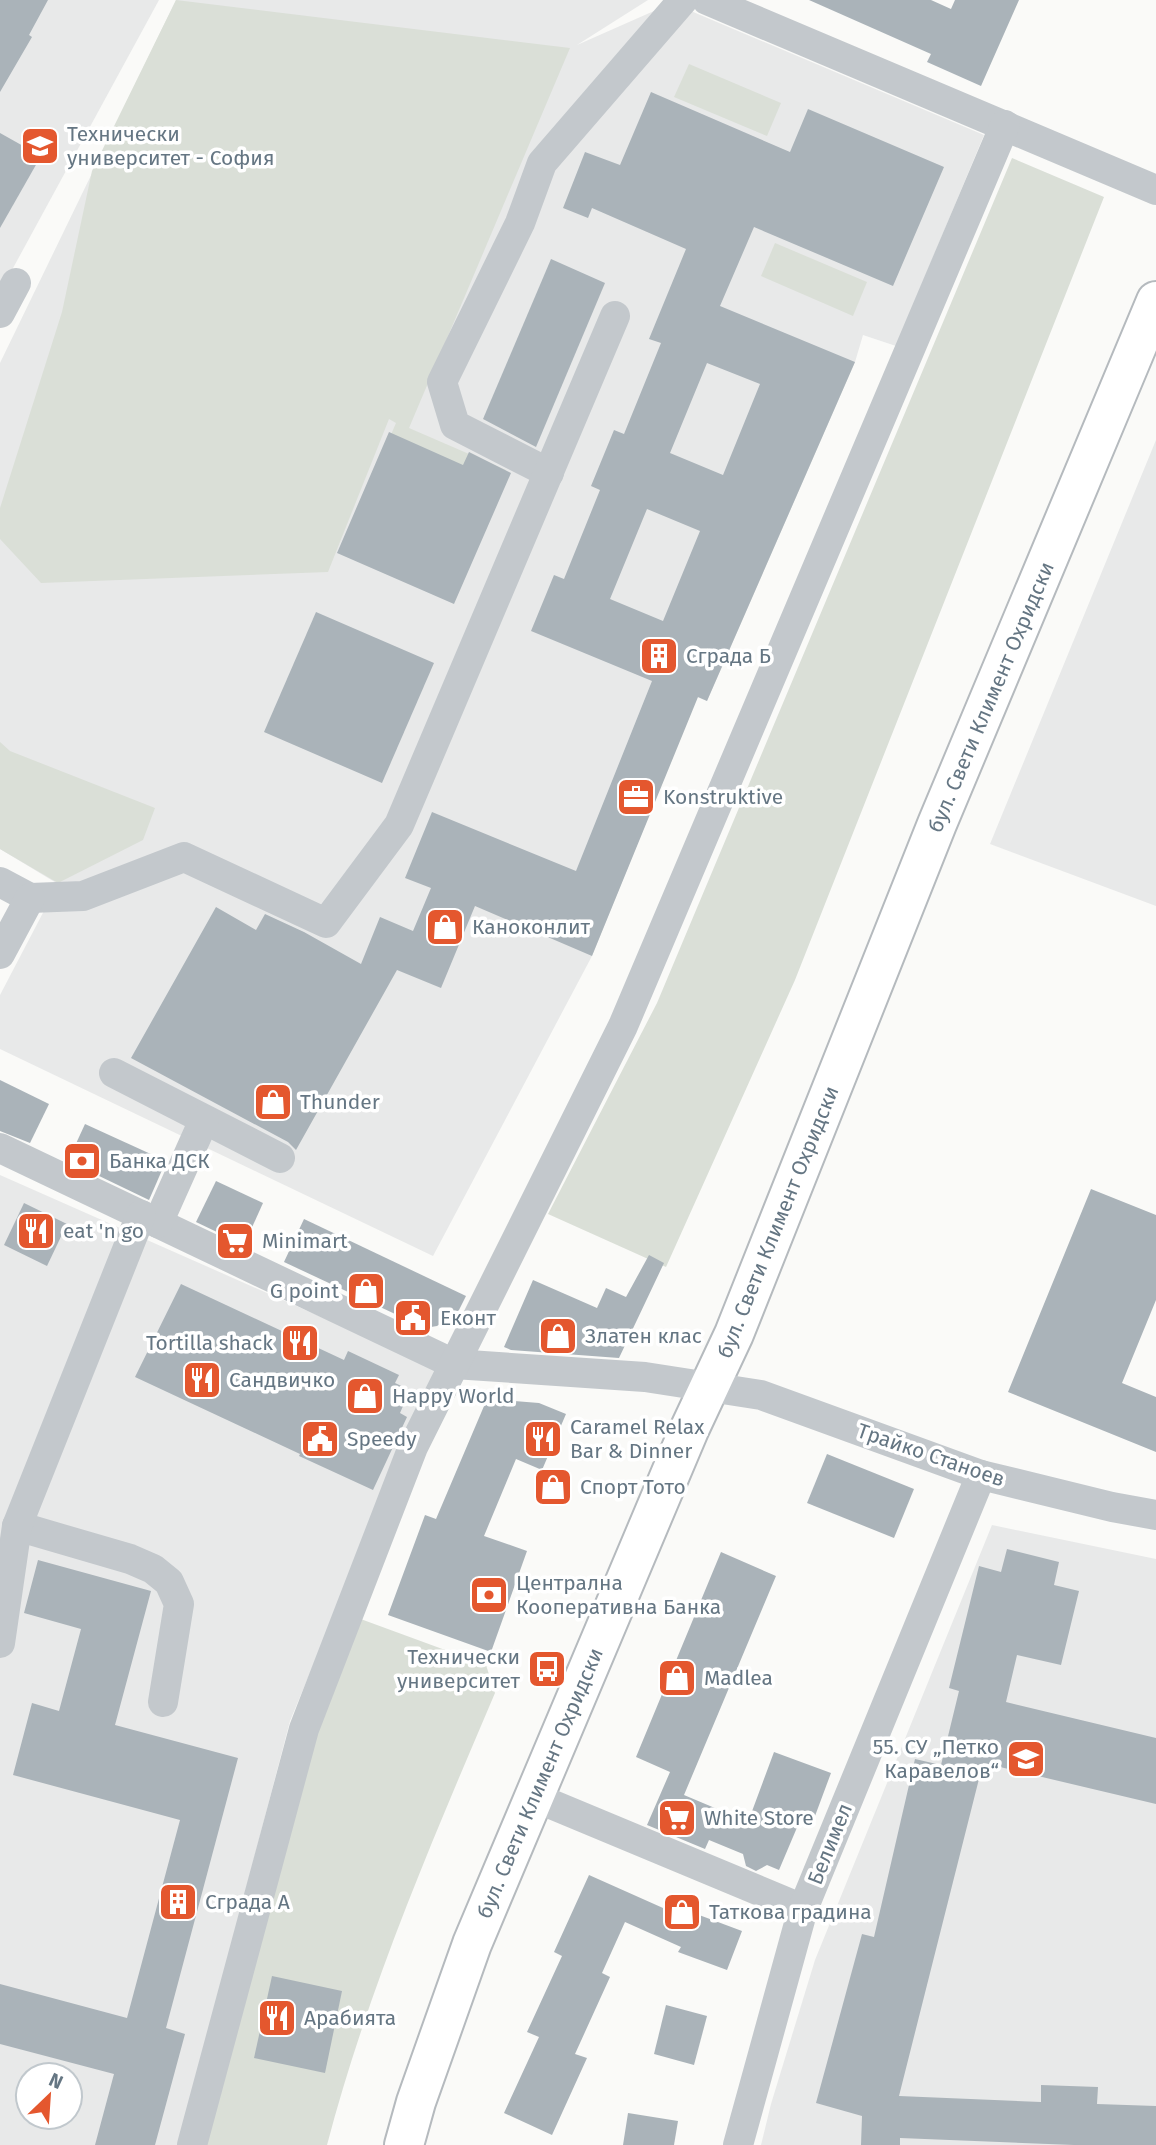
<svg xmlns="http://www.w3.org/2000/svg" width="1156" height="2145" viewBox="0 0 1156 2145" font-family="'Fira Sans',sans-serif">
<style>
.built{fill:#e8e9e9;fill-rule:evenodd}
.green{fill:#dadfd7}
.building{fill:#aab3b9;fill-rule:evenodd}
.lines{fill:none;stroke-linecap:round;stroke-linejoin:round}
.major-casing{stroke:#b5babe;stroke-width:42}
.minor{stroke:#c3c8cc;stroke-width:30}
.major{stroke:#fff;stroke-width:38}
.labels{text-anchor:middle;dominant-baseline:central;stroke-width:7;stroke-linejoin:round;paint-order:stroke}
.poi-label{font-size:21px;fill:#657683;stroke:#fff;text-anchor:start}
.street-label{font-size:21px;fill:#657683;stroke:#fff}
</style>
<rect width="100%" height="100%" fill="#fafaf8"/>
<g class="built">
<polygon points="0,0 159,0 0,292"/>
<polygon points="176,0 648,0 577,45 672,3 984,135 896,346 863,335 855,362 707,701 697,697 592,956 433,1256 0,1049 0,995 58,884 0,849 0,363"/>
<polygon points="1156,440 1156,906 990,844"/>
<path d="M0,1175L439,1369L379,1506L290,1721L179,2145H0ZM28,2075H70V2117H28Z"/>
<polygon points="992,1525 1156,1559 1156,2145 761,2145 771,2104 815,1960"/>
</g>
<g class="green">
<polygon points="176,0 570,48 409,428 506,470 452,596 342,548 396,423 389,419 328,572 41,583 0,539 0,508 62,312 92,171"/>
<polygon points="689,64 781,103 767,136 674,97"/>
<polygon points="1012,158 1104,197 795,980 666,1267 548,1214 657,1003"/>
<polygon points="775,243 867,282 853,316 761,276"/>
<polygon points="0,742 10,751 155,808 143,840 58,883 0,849"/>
<path d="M347,1614L486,1665L495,1693C432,1841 368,1989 327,2145H192Z"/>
</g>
<g class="building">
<polygon points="0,0 48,0 29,35 32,37 0,92"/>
<polygon points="809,0 931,0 951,9 955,0 1019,0 981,86 927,62 931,54"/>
<path d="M651,92L790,152L808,109L944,167L893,286L754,227L720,306L855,362L707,701L698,697L592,956L475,906L441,988L397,970L296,1150L288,1142L131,1058L216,907L256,930L265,914L304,932L361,964L380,917L413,931L431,888L405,878L432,812L576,871L652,681L531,631L554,575L564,579L600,490L591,486L614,430L624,434L661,343L649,339L686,249L592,208L588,218L563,208L585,152L620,165ZM707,363L760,384L723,475L670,453ZM647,509L700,531L663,621L610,599Z"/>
<polygon points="0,133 41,156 0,228"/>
<polygon points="551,259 605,283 536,447 483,419"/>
<polygon points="389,432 463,465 469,452 511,473 454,604 337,553"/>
<polygon points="316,612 434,663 382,783 264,732"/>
<polygon points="0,1080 49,1104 30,1143 0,1131"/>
<polygon points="85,1124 166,1161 149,1200 68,1161"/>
<polygon points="216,1181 263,1203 244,1245 196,1222"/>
<polygon points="1091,1189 1156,1215 1156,1300 1122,1383 1156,1397 1156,1452 1008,1392"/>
<polygon points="24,1203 67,1224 47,1266 4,1245"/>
<polygon points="304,1219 466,1296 458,1312 437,1326 425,1328 284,1262"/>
<polygon points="649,1255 664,1263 619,1358 511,1350 504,1347 533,1280 597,1308 606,1288 626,1297"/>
<polygon points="181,1284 344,1360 348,1351 399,1375 395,1383 410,1390 400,1413 407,1417 373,1490 299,1456 300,1454 135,1377"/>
<polygon points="487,1399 539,1403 566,1414 542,1470 516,1459 484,1536 527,1551 491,1652 388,1615 425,1515 436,1519"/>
<polygon points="827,1454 914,1489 894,1538 807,1503"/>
<polygon points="1007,1549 1059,1562 1054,1585 1079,1591 1061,1665 1017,1655 1006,1702 1156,1738 1156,1804 983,1763 899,2096 1041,2102 1041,2085 1098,2087 1097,2104 1156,2106 1156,2145 1074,2145 900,2138 900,2145 861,2145 862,2116 816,2103 862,1934 874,1937 915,1759 941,1765 959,1691 949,1688 979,1566 1001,1572"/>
<polygon points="721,1552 776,1576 684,1795 748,1822 774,1752 831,1773 815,1816 804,1811 779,1870 767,1865 756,1871 746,1866 743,1854 709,1840 705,1849 647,1825 670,1772 636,1757"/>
<polygon points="38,1560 151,1591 115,1725 238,1758 166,2028 185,2034 155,2145 95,2145 114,2074 0,2044 0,1984 127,2018 180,1820 13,1775 32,1703 59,1711 81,1629 24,1613"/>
<polygon points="589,1875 672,1912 675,1906 742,1931 727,1970 678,1952 681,1947 625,1922 602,1973 610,1977 575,2054 587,2058 552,2135 504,2113 539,2037 527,2032 562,1956 554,1952"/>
<polygon points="272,1976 342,1991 325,2073 254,2058"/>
<polygon points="666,2005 707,2016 694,2065 654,2054"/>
<polygon points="628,2113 678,2121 674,2145 623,2145"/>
</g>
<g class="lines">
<defs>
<polyline id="major" points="404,2145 416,2102 472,1944 689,1430 734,1334 937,824 1156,301"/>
</defs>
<use href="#major" class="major-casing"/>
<g class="minor">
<polyline points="707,0 1156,190"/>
<polyline points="0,313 16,283"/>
<polyline points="549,473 455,425 442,382 520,223 542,163 683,0"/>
<polyline points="0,882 30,898"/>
<polyline points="30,898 83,896 184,857 326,923 399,825 615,316"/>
<polyline points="0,954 30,898"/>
<polyline points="114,1073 280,1158"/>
<polyline points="0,1148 454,1364 645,1377 761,1395 981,1475 1112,1507 1156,1515"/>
<polyline points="158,1223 204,1120"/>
<polyline points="17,1526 130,1559 153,1569 169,1582 179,1604 163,1702"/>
<polyline points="0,1643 17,1526 141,1215"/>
<polyline points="534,1797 803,1909"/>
<polyline points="192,2145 304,1729 413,1447 623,1026 1005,125"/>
<polyline points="738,2145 803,1909 981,1475"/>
</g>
<use href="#major" class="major"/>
</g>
<defs>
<symbol id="university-square" viewBox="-11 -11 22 22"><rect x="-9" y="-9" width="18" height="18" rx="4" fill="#e4572e" stroke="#fff"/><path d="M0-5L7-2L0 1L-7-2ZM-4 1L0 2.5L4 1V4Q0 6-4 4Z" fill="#fff"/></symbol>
<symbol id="building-square" viewBox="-11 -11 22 22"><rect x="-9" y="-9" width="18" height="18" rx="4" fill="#e4572e" stroke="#fff"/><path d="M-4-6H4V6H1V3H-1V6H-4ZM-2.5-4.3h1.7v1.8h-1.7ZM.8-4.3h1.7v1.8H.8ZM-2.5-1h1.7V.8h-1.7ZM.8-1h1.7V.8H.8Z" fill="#fff"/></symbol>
<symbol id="office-square" viewBox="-11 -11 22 22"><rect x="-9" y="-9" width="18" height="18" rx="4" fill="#e4572e" stroke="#fff"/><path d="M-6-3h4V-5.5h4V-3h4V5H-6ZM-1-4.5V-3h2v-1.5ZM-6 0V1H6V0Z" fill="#fff"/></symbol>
<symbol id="shop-square" viewBox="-11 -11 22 22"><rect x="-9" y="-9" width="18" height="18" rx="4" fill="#e4572e" stroke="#fff"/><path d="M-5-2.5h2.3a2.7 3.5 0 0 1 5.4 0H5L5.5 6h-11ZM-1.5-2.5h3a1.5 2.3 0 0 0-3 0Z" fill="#fff"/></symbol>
<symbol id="bank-square" viewBox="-11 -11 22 22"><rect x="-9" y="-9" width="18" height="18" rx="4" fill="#e4572e" stroke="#fff"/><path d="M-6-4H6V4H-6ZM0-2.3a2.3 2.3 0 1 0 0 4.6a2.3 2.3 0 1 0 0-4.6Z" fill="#fff"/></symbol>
<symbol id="restaurant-square" viewBox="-11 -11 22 22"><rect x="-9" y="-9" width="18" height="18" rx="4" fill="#e4572e" stroke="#fff"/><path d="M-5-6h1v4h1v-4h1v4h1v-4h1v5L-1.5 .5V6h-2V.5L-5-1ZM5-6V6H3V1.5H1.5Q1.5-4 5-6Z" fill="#fff"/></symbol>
<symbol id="supermarket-square" viewBox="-11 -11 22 22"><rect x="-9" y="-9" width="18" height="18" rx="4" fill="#e4572e" stroke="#fff"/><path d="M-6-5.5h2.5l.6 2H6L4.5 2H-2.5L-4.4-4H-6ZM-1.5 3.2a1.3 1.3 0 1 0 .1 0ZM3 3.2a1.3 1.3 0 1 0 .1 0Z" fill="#fff"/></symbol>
<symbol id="civic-square" viewBox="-11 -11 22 22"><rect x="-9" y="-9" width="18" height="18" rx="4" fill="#e4572e" stroke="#fff"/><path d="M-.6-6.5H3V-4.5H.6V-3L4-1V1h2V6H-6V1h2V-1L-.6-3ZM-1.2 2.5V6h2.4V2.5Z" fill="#fff"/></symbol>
<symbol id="bus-square" viewBox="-11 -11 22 22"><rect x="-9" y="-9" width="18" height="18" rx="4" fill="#e4572e" stroke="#fff"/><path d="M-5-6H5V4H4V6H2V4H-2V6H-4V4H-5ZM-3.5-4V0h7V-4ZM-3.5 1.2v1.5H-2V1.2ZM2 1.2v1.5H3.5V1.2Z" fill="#fff"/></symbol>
<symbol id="school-square" viewBox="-11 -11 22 22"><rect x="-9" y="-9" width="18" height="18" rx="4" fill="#e4572e" stroke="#fff"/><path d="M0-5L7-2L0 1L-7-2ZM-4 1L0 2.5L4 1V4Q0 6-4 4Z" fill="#fff"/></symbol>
</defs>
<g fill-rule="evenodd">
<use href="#university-square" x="18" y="124" width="44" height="44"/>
<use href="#building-square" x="637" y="634" width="44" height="44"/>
<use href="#office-square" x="614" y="775" width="44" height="44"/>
<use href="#shop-square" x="423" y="905" width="44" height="44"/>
<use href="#shop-square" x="251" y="1080" width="44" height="44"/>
<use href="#bank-square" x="60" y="1139" width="44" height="44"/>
<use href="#restaurant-square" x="14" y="1209" width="44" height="44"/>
<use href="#supermarket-square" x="213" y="1219" width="44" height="44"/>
<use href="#shop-square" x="344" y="1269" width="44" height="44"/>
<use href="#civic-square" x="391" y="1296" width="44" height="44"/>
<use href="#shop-square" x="536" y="1314" width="44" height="44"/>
<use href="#restaurant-square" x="278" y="1321" width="44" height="44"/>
<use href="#restaurant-square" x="180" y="1358" width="44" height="44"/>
<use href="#shop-square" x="343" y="1374" width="44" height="44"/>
<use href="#civic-square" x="298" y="1417" width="44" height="44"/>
<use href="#restaurant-square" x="521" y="1417" width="44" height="44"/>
<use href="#shop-square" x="531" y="1465" width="44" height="44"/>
<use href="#bank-square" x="467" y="1573" width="44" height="44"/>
<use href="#bus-square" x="525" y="1647" width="44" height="44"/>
<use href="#shop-square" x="655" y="1656" width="44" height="44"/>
<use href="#school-square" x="1004" y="1737" width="44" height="44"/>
<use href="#supermarket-square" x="655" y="1796" width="44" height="44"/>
<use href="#building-square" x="156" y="1880" width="44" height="44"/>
<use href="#shop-square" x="660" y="1890" width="44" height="44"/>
<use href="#restaurant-square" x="255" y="1996" width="44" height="44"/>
</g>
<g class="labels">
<g class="poi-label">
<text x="67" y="134">Технически<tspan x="67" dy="24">университет - София</tspan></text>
<text x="686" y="656">Сграда Б</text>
<text x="663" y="797">Konstruktive</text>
<text x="472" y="927">Каноконлит</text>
<text x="300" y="1102">Thunder</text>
<text x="109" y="1161">Банка ДСК</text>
<text x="63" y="1231">eat 'n go</text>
<text x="262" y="1241">Minimart</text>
<text x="339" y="1291" text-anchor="end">G point</text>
<text x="440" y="1318">Еконт</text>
<text x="585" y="1336">Златен клас</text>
<text x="273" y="1343" text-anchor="end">Tortilla shack</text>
<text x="229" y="1380">Сандвичко</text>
<text x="392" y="1396">Happy World</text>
<text x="570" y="1427">Caramel Relax<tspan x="570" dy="24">Bar &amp; Dinner</tspan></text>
<text x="347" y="1439">Speedy</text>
<text x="580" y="1487">Спорт Тото</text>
<text x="516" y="1583">Централна<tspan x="516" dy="24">Кооперативна Банка</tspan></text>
<text x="520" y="1657" text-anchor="end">Технически<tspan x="520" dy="24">университет</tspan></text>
<text x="704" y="1678">Madlea</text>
<text x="999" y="1747" text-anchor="end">55. СУ „Петко<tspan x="999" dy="24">Каравелов“</tspan></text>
<text x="704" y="1818">White Store</text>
<text x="205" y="1902">Сграда А</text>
<text x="709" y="1912">Таткова градина</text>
<text x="304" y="2018">Арабията</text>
</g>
<g class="street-label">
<text transform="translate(991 697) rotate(-67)">бул. Свети Климент Охридски</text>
<text transform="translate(778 1222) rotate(-68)">бул. Свети Климент Охридски</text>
<text transform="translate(931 1455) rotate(19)">Трайко Станоев</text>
<text transform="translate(540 1783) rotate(-67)">бул. Свети Климент Охридски</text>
<text transform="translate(830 1844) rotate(-68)">Белимел</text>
</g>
</g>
<g transform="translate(49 2096) rotate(25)"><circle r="33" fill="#ffffff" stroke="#c1c8cd" stroke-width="2"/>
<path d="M0-5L12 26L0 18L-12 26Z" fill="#e4572e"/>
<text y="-10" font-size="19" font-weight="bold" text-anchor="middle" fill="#657683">N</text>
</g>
</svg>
